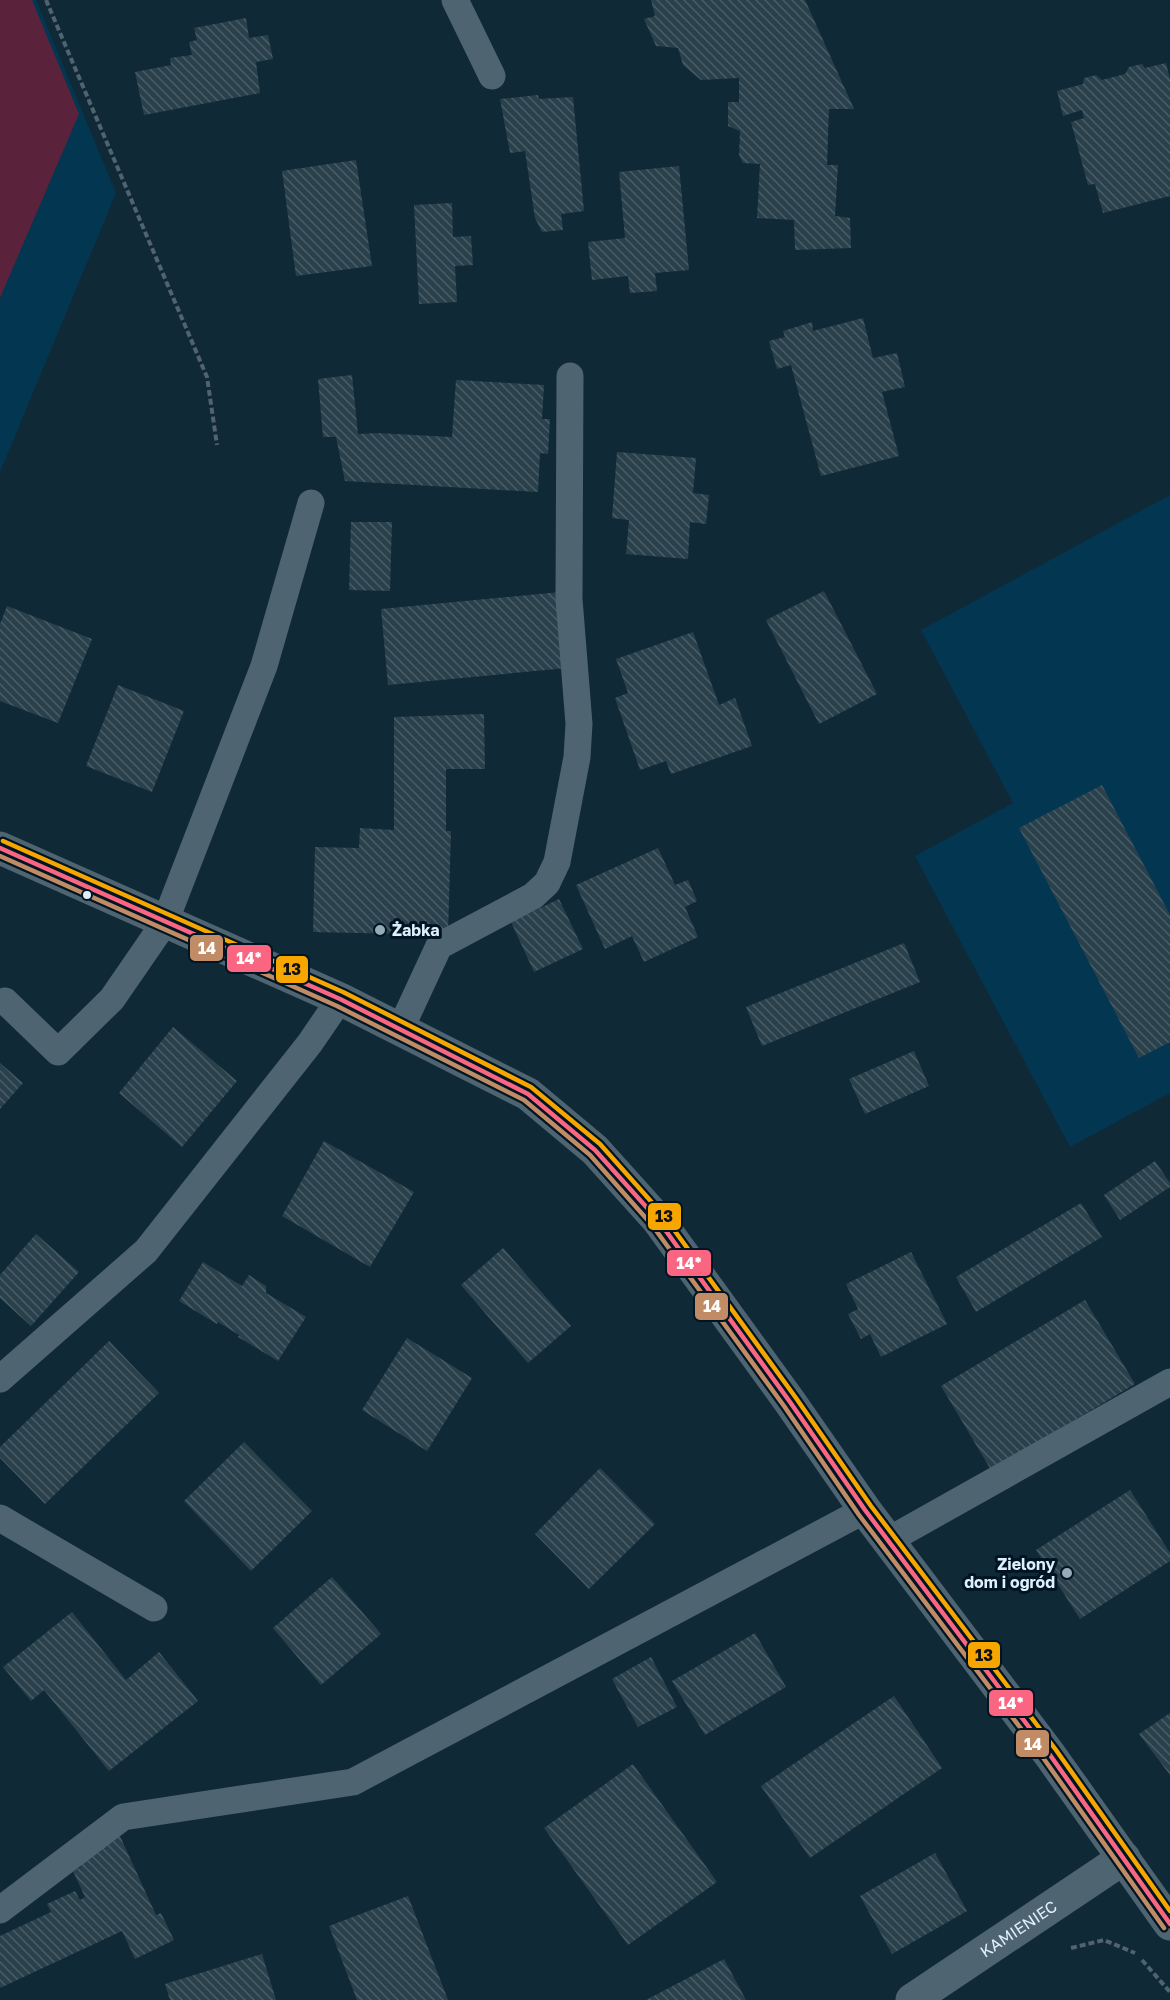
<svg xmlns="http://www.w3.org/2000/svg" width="1170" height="2000" viewBox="0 0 1170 2000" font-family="'Golos Text',sans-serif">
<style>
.built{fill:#023651}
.garden{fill:#5a233b}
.building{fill:url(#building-back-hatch)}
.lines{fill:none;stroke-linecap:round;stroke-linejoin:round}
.path{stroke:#50636e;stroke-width:4;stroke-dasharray:6 3;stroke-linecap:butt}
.lane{stroke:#4e6471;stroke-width:27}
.street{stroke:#4e6471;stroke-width:33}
.secondary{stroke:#4e6471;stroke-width:33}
.bus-1-casing{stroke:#001523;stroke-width:9}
.bus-2-casing{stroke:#001523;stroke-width:9}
.bus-3-casing{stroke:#001523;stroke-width:9}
.bus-1{stroke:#fa6682;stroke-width:4.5}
.bus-2{stroke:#c18c65;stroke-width:4.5}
.bus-3{stroke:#f7a600;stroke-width:4.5}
.bus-dot{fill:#dff0fc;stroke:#001523;stroke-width:2}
.poi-dot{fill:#97aab7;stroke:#001523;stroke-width:2}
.labels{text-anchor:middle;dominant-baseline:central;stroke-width:6;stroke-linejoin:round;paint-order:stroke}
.poi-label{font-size:16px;font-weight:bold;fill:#dff0fc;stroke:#001523;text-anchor:start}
.street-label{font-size:16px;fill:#dff0fc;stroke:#001523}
.line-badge{stroke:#001523;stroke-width:2}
.badge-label{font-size:16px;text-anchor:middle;font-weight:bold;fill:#fff}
.pale-badge-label{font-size:16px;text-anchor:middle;font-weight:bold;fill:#111}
</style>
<defs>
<pattern id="building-back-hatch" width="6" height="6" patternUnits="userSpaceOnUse" patternTransform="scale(1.5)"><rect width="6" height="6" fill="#2a414c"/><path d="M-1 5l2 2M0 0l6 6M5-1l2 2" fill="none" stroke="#485d67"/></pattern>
</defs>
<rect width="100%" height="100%" fill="#102937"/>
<g class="built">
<polygon points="0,0 36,0 116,193 0,472"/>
<polygon points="1170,495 1170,1093 1070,1147 915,856 1013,803 921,630"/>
</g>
<polygon class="garden" points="0,0 32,0 79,114 0,298"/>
<g class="building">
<polygon points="651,0 805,0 854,109 829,109 827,165 838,165 835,216 850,218 851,248 795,250 794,220 757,218 760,164 743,163 739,155 740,131 728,126 728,102 739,102 739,78 701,80 683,65 678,48 656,46 644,19 655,16"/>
<polygon points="246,18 249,38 268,35 273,59 256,62 260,93 144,115 135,72 171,65 170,58 192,55 189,42 197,40 194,28"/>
<polygon points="1166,63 1170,79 1170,196 1103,213 1095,184 1088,185 1071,122 1084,118 1082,110 1063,116 1057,91 1083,84 1084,78 1096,75 1102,80 1125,74 1129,67 1142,64 1145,68"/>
<polygon points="538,95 539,99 573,97 584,211 561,214 563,230 542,232 535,218 525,151 510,153 500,99"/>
<polygon points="356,160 372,266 296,276 282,171"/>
<polygon points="679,166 689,270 655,273 657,291 630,293 628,276 592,280 588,242 625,238 619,172"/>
<polygon points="452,203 453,237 471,236 473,265 455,266 457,302 419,304 414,205"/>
<polygon points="863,318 873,358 897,353 905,387 882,392 899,456 821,476 791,365 777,369 769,341 785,337 783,331 812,322 813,331"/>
<polygon points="352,375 358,434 376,433 452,437 456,380 544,385 542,419 550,419 548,454 540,453 538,492 345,481 336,437 323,437 318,379"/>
<polygon points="617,452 696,458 693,493 709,495 706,524 690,522 688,559 626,554 629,520 612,518"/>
<polygon points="351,522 392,522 390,591 349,590"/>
<polygon points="824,591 877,694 819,724 766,620"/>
<polygon points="560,592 567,668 388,685 381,609"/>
<polygon points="7,606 92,639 58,723 0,701 0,624"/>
<polygon points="693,632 719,705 735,698 752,746 671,774 666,761 640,770 615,698 628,693 616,659"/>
<polygon points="118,685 184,711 152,792 86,766"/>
<polygon points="484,714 485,769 446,769 446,831 451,831 448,935 313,932 315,847 359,848 360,828 394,830 394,717"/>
<polygon points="1102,785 1170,915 1170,1042 1139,1058 1019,828"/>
<polygon points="658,848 675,885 688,880 697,901 685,907 698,937 644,962 632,936 605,949 576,885"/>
<polygon points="559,899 583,949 534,972 511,922"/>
<polygon points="904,943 920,982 762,1046 746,1007"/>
<polygon points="173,1027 237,1081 182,1147 119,1093"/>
<polygon points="914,1051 929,1086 865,1114 849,1079"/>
<polygon points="0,1063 23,1083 0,1109"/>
<polygon points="324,1141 414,1192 370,1267 282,1216"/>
<polygon points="1155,1161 1170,1183 1170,1187 1120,1220 1104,1195"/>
<polygon points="1081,1203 1102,1237 976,1312 956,1277"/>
<polygon points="36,1234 79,1272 31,1326 0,1298 0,1275"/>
<polygon points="503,1248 571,1326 528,1363 461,1285"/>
<polygon points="911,1252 947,1324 881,1357 870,1334 861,1339 848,1314 858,1309 846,1284"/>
<polygon points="203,1262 242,1286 249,1275 266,1286 266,1293 306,1317 278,1361 238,1337 239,1335 218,1322 217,1324 179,1301"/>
<polygon points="1085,1300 1135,1384 991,1470 941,1386"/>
<polygon points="407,1338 472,1378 427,1451 362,1410"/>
<polygon points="109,1341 159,1393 45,1504 0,1458 0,1447"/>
<polygon points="244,1442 312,1511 251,1571 184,1501"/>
<polygon points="600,1468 655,1524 589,1589 535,1534"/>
<polygon points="1130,1490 1170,1553 1170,1561 1080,1619 1036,1550"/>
<polygon points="332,1577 381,1634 321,1685 273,1628"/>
<polygon points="72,1612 126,1680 159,1652 198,1701 109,1771 44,1690 31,1701 3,1667"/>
<polygon points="755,1633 786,1687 705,1735 672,1681"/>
<polygon points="651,1657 677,1707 638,1727 612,1679"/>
<polygon points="894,1696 942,1768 810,1858 761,1786"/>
<polygon points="1170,1713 1170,1775 1139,1734"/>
<polygon points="633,1764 717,1882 628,1945 544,1828"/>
<polygon points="119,1834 156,1915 161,1913 174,1940 135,1959 122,1931 0,1988 0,1936 51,1912 47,1904 75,1891 80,1900 85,1897 73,1871 81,1867 76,1855"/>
<polygon points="935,1853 967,1911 892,1954 860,1896"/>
<polygon points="408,1896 448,2000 357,2000 329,1926"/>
<polygon points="262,1954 276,2000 170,2000 165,1984"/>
<polygon points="724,1959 746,2000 646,2000"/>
</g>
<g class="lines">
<g class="path">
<polyline points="46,0 207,377 217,445"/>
<polyline points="1071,1948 1104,1940 1135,1953"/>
<polyline points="1142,1960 1170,1992"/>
</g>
<g class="lane">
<polyline points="455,0 492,76"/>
<polyline points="5,1001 58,1052 112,999 165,922 264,666 311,503"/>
<polyline points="400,1030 439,946 533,896 547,883 557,862 577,757 579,724 569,599 570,376"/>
<polyline points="0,1379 146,1251 310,1043 340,999"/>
<polyline points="0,1518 154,1608"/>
<polyline points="889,1540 1170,1382"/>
<polyline points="0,1910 123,1817 353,1782 865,1510"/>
</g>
<path class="street" id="s1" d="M912,2000L1124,1858"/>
<polyline class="secondary" points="0,848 340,999 528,1094 595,1150 658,1220 790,1402 865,1510 1050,1755 1170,1924"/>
<defs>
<polyline id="bus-1" points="0,848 340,999 528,1094 595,1150 658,1220 790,1402 865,1510 1050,1755 1170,1924"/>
<polyline id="bus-2" points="0,856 337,1006 524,1100 590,1155 652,1225 784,1406 859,1515 1044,1759 1164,1928"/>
<polyline id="bus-3" points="3,841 343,992 531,1087 600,1144 664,1216 796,1398 871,1506 1056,1750 1170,1911"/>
</defs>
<use href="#bus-1" class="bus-1-casing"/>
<use href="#bus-2" class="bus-2-casing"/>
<use href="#bus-3" class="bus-3-casing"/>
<use href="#bus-1" class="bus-1"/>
<use href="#bus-2" class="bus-2"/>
<use href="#bus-3" class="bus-3"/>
</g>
<circle class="bus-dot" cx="87" cy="895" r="5"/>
<g class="poi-dot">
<circle cx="380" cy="930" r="6"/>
<circle cx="1067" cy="1573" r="6"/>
</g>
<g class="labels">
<g class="poi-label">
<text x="392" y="930">Żabka</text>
<text x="1055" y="1564" text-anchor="end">Zielony<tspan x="1055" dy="18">dom i ogród</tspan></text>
</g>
<g class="street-label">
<text stroke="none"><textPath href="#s1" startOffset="128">KAMIENIEC</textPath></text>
</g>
</g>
<g class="line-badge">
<rect x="189" y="934" width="35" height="28" rx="6" fill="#c18c65"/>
<rect x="226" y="944" width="46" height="29" rx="6" fill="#fa6682"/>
<rect x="275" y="955" width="34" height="29" rx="6" fill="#f7a600"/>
<rect x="647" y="1202" width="35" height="29" rx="6" fill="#f7a600"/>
<rect x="666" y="1249" width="46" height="28" rx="6" fill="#fa6682"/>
<rect x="694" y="1292" width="35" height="29" rx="6" fill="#c18c65"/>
<rect x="967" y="1641" width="34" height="28" rx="6" fill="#f7a600"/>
<rect x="988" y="1689" width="46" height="28" rx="6" fill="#fa6682"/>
<rect x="1015" y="1729" width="35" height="29" rx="6" fill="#c18c65"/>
</g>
<g class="badge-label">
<text x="207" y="954">14</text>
<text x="249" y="964">14*</text>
<text x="689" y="1269">14*</text>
<text x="712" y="1312">14</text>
<text x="1011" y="1709">14*</text>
<text x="1033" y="1750">14</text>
</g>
<g class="pale-badge-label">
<text x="292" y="975">13</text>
<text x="664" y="1222">13</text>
<text x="984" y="1661">13</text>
</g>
</svg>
